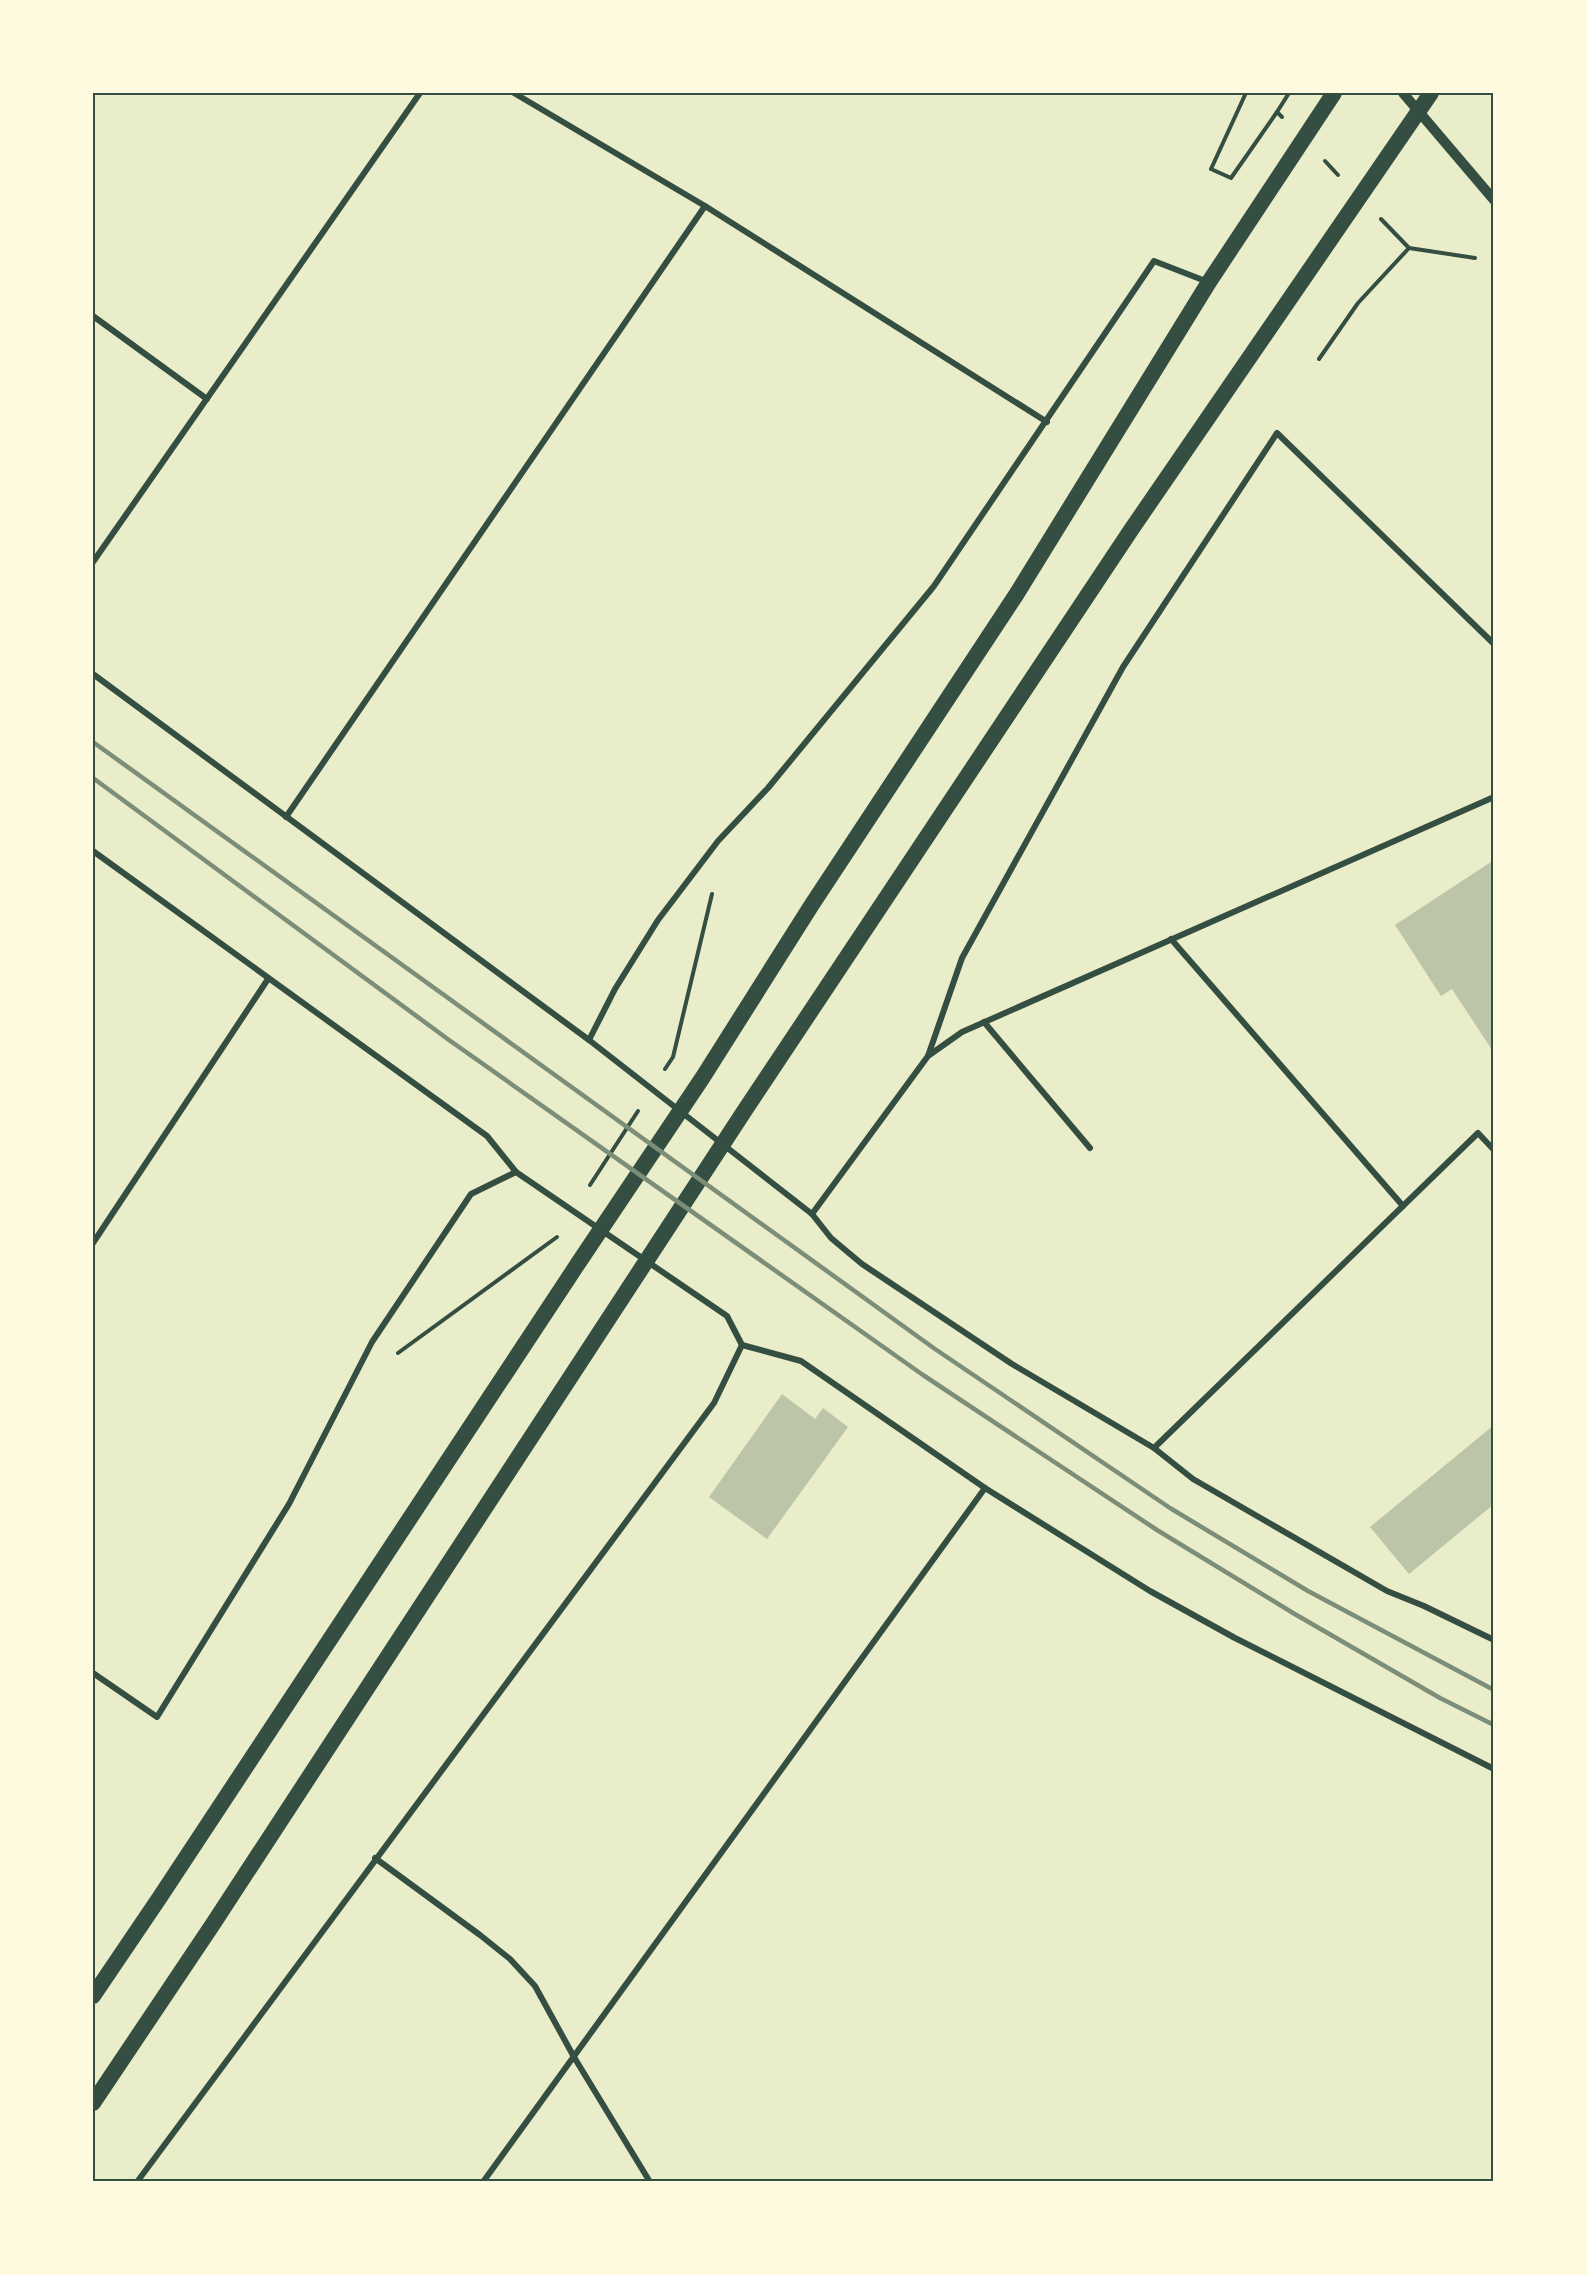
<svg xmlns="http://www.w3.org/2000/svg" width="1587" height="2275" viewBox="0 0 1587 2275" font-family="'Roboto Condensed',sans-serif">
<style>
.building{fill:#bcc5a7}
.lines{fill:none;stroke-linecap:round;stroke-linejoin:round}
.path{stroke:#344e41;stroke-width:4}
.minor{stroke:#344e41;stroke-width:6}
.tertiary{stroke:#344e41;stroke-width:10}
.trunk{stroke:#344e41;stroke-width:16}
.rail{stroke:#7c8e77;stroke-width:4.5}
.neatline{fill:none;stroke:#344e41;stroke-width:2}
</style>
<rect width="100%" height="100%" fill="#e9edc9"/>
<g class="building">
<polygon points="1494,860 1494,1053 1452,989 1441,996 1395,925"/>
<polygon points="782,1394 815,1419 823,1408 848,1427 767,1539 709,1497"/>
<polygon points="1494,1425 1494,1504 1409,1574 1370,1527"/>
</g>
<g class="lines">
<g class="path">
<polyline points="1245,95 1211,169 1231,178 1277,112"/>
<polyline points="1282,117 1277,112 1289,93"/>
<polyline points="1325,161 1338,175"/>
<polyline points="1381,219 1409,248 1475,258"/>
<polyline points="1319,359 1358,303 1409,248"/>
<polyline points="665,1069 673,1057 712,894"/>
<polyline points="590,1185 638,1111"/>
<polyline points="398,1353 557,1237"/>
</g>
<g class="minor">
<polyline points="514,93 705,206 1047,422"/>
<polyline points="93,316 207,399"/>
<polyline points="93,562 420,93"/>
<polyline points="93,674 589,1040 812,1214 831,1238 862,1264 1012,1364 1154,1448 1193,1479 1387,1591 1424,1606 1494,1640"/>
<polyline points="286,817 705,206"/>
<polyline points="93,851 487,1136 516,1172 727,1316 742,1345 801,1361 985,1488 1150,1591 1235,1638 1494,1769"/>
<polyline points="1171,939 1403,1206"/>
<polyline points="984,1022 1090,1148"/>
<polyline points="589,1040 615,989 658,920 718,841 768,788 934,586 1154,261 1208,282"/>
<polyline points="928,1056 962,958 1123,667 1277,433 1494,644"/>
<polyline points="812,1214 928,1056 962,1032 1494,797"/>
<polyline points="93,1243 268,979"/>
<polyline points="1154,1448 1478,1133 1494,1150"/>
<polyline points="93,1673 157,1717 289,1504 372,1342 471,1194 516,1172"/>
<polyline points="375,1858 480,1935 510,1959 535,1986 574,2057 650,2182"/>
<polyline points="137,2182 714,1403 742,1345"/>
<polyline points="483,2182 985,1488"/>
</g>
<polyline class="tertiary" points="1403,93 1494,200"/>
<g class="trunk">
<polyline points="93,1996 160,1897 579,1262 703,1077 811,906 1016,595 1209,282 1334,93"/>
<polyline points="93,2103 213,1924 745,1110 1131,530 1431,93"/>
</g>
<g class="rail">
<polyline points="93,742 935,1349 1170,1508 1308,1591 1494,1690"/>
<polyline points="93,778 449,1040 923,1375 1157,1530 1293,1613 1440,1698 1494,1725"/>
</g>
</g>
<rect width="1587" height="2275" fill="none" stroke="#fefae0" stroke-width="189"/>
<rect x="94" y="94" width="1398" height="2086" class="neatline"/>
</svg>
